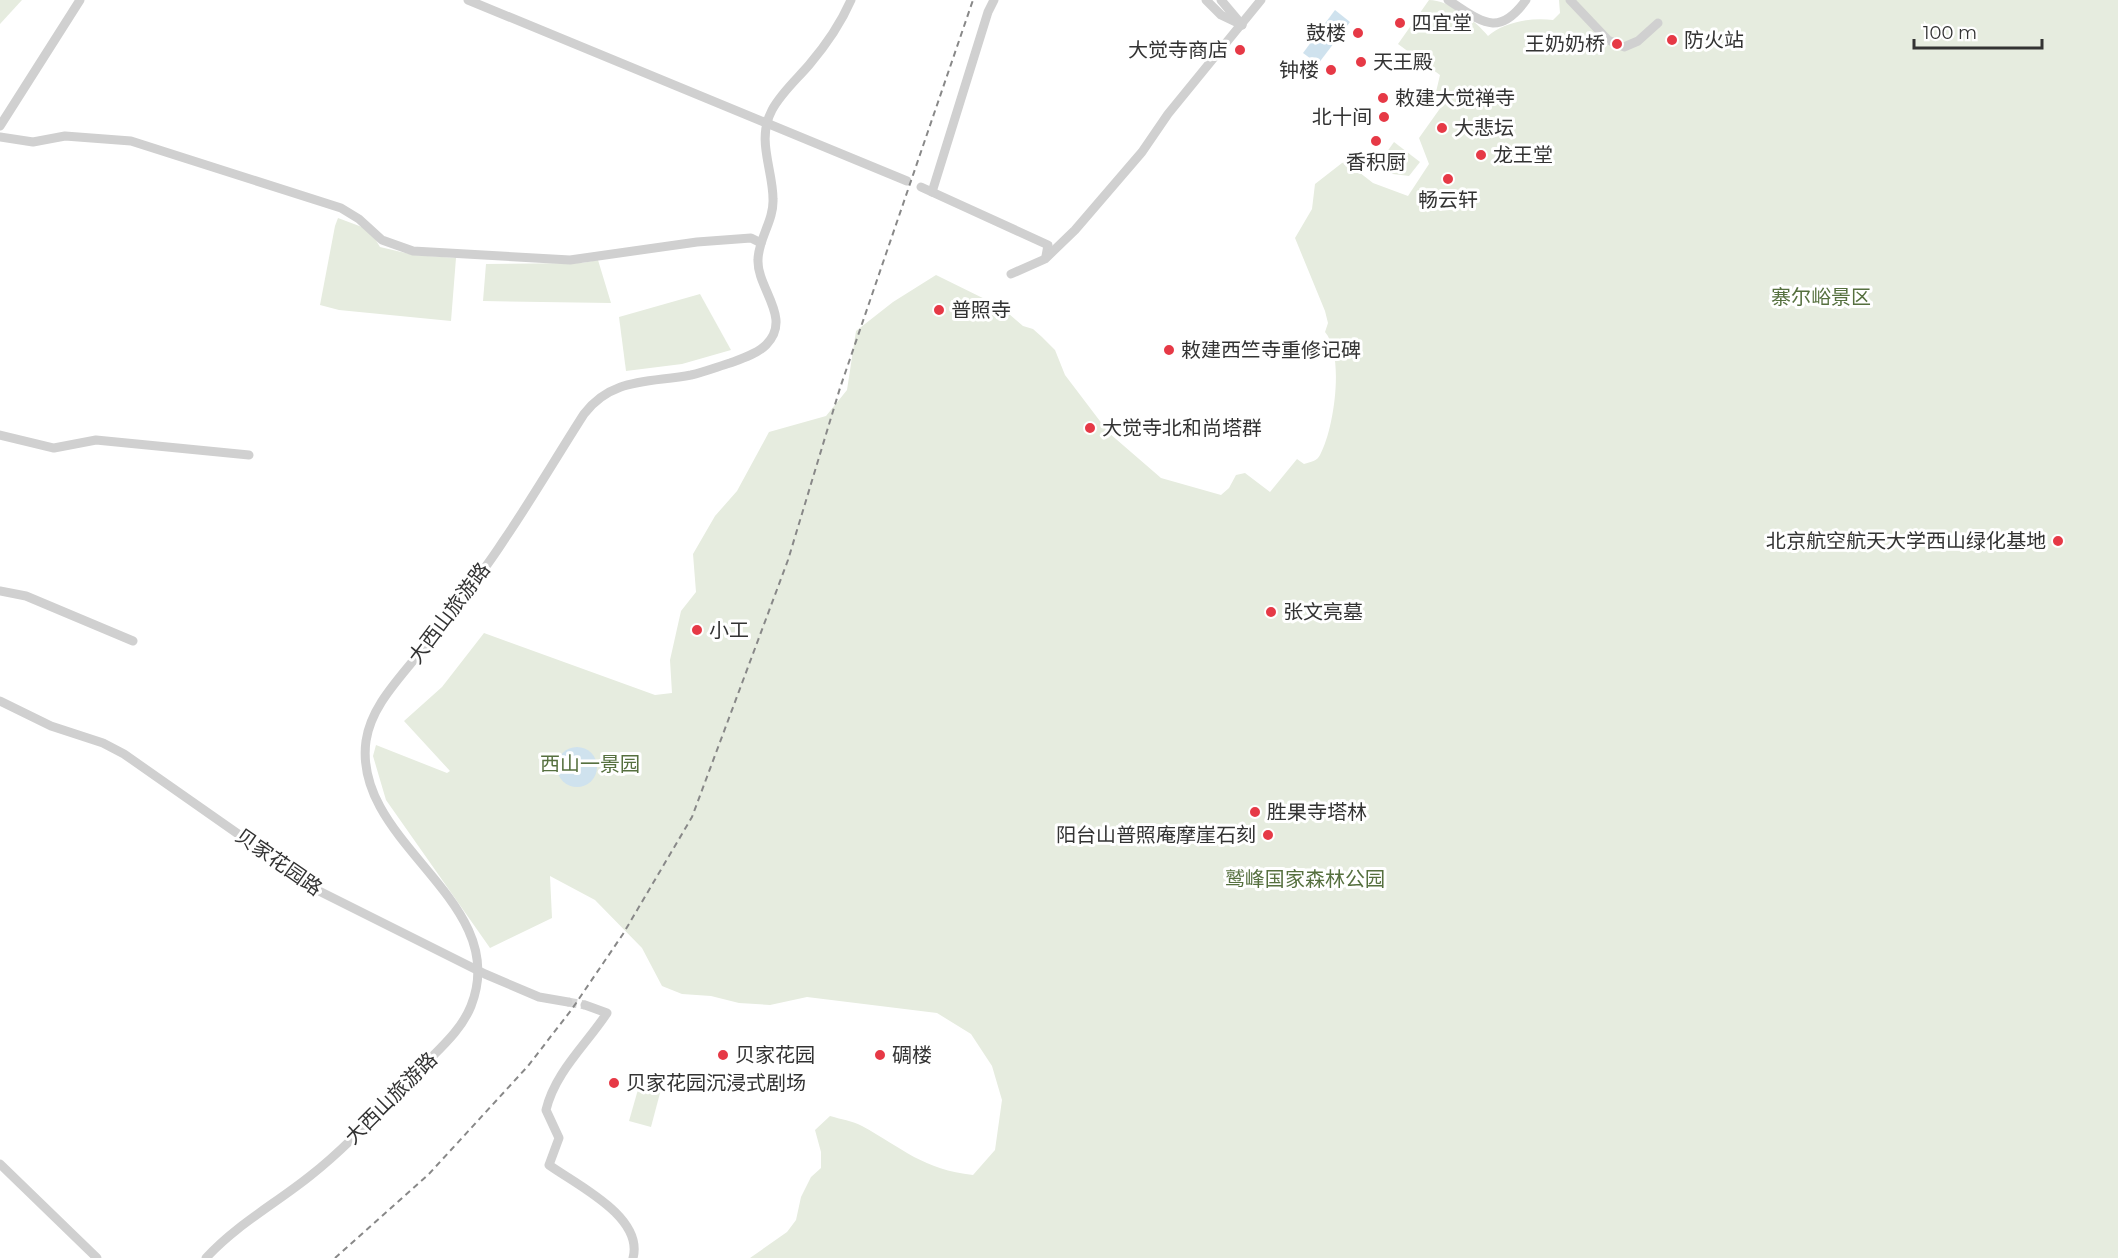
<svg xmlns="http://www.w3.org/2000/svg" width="2118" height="1258" viewBox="0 0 2118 1258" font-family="Montserrat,'Noto Sans SC',sans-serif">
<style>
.green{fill:#e6ecdf}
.water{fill:#cfe2ee}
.pier{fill:#fff}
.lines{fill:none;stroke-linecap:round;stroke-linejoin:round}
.minor-tunnel{stroke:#d6d6d6;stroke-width:9;stroke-dasharray:9 4.5;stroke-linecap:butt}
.minor{stroke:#d0d0d0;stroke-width:9}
.rail{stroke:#888;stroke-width:2;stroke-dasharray:6 4.5;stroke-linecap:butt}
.poi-dot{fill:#e63946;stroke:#fff;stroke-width:2}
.labels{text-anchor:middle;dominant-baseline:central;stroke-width:6;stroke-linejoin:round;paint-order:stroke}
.poi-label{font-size:20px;fill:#333;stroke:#fff;text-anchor:start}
.park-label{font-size:20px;fill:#56703f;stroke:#fff}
.street-label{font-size:20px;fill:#333;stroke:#fff}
</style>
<rect width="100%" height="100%" fill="#fff"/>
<g class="green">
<polygon points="0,0 22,0 0,24"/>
<path d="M1429,0C1449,0 1476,21 1488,36C1504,22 1532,17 1553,20L1560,13L1559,0H2118V1258H750L787,1232L796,1220L801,1197L811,1177L821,1168V1152L815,1130L830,1116C840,1119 853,1121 862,1126C902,1148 924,1170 973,1175L995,1150L1002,1100L992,1066L971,1034L937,1013L807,997L770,1005L739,1003L711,996L682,994L662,986L642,948L595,900L550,876L552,918L490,948L386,800L373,756L376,745L447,773L450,771L404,721L442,687L484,633L655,695L672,693L670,660L681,611L696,592L693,554L715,516L737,491L769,432L826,416L847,390L856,331L893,302L936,275L1001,307L1023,326L1033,329L1042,337L1055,350L1065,375L1109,433L1161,478L1221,495L1229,488L1236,475L1245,473L1270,492L1297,459L1304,464C1311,462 1317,461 1320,455C1334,430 1345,355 1325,332L1328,323L1325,311L1295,238L1312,209L1315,184L1342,163L1346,162L1373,183L1408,196L1429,164L1419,138L1446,100L1436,92L1440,75L1398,44Z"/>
<polygon points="1394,142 1420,162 1409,176 1393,174 1379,163"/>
<polygon points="338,218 370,230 380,247 414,255 456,258 451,321 339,310 320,305 335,226"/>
<polygon points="598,260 611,303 483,301 486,264 582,263"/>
<polygon points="700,294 731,350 682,364 626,371 619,317"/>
<polygon points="643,1072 664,1078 651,1127 629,1121"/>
</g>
<g class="water">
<polygon points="1335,10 1350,22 1318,64 1303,53"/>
<circle cx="577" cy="767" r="20"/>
</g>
<polygon class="pier" points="1323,26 1338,38 1333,45 1318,33"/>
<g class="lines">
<polyline class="minor-tunnel" points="568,1002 585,1005"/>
<g class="minor">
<polyline points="468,0 907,181"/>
<polyline points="1206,0 1221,15 1242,25"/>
<polyline points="1221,0 1242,25"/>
<path d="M1448,0C1481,21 1498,39 1526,0"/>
<polyline points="1570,0 1608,40 1624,47 1638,41 1658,23"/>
<polyline points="0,126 80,0"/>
<polyline points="0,137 33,142 65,136 131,141 341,208 359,219 382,240 413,251 570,260 697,242 751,238 761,243"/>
<polyline points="921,187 1048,245 1046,256"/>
<polyline points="932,192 988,12 994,0"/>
<polyline points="1011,274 1045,259 1075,230 1142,152 1168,114 1261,0"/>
<polyline points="0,435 54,448 96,440 249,455"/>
<polyline points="0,591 26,596 133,641"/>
<polyline points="0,701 51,726 103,743 124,754 251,843 309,886 485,974 539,997 568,1002"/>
<path d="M585,1005L607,1013C586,1045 555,1072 546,1110L559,1138L549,1165C577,1185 644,1217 633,1258"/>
<polyline points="0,1164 97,1258"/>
<path d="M206,1258C236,1225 275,1204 310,1176C351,1144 385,1104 421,1068C439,1049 461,1031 471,1006C513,900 352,844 366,741C371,706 400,678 421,651C449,615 479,579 504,540C532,499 557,456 584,414C612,377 650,383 691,375C704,372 717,367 730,363C741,359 757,354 766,345C793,318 757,289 758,260C758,239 774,221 773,199C773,169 756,140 772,110C781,93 797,79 809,65C826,45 841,23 851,0"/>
</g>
<polyline class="rail" points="335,1258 428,1175 528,1066 572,1009 623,934 692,817 788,560 840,388 973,0"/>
</g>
<g class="poi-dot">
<circle cx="1400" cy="23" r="6"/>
<circle cx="1358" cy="33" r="6"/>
<circle cx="1672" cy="40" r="6"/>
<circle cx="1617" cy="44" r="6"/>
<circle cx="1240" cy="50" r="6"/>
<circle cx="1361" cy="62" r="6"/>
<circle cx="1331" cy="70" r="6"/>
<circle cx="1383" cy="98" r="6"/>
<circle cx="1384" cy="117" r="6"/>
<circle cx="1442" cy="128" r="6"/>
<circle cx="1376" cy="141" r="6"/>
<circle cx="1481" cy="155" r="6"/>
<circle cx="1448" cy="179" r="6"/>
<circle cx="939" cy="310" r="6"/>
<circle cx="1169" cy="350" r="6"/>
<circle cx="1090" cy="428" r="6"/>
<circle cx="2058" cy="541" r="6"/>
<circle cx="1271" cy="612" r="6"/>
<circle cx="697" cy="630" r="6"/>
<circle cx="1255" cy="812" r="6"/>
<circle cx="1268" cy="835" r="6"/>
<circle cx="723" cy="1055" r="6"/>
<circle cx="880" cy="1055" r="6"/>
<circle cx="614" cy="1083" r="6"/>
</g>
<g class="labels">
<g class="poi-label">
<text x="1412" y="23">四宜堂</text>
<text x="1346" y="33" text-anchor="end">鼓楼</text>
<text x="1684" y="40">防火站</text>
<text x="1605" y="44" text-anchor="end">王奶奶桥</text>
<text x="1228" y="50" text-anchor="end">大觉寺商店</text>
<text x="1373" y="62">天王殿</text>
<text x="1319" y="70" text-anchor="end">钟楼</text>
<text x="1395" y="98">敕建大觉禅寺</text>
<text x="1372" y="117" text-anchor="end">北十间</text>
<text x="1454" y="128">大悲坛</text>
<text x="1493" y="155">龙王堂</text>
<text x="1376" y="162" text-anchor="middle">香积厨</text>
<text x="1448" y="200" text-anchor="middle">畅云轩</text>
<text x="951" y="310">普照寺</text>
<text x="1181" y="350">敕建西竺寺重修记碑</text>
<text x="1102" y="428">大觉寺北和尚塔群</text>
<text x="2046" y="541" text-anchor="end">北京航空航天大学西山绿化基地</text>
<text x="1283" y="612">张文亮墓</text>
<text x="709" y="630">小工</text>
<text x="1267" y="812">胜果寺塔林</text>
<text x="1256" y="835" text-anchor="end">阳台山普照庵摩崖石刻</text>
<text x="735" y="1055">贝家花园</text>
<text x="892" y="1055">碉楼</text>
<text x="626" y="1083">贝家花园沉浸式剧场</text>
</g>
<g class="park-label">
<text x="1821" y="297">寨尔峪景区</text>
<text x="590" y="764">西山一景园</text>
<text x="1305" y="879">鹫峰国家森林公园</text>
</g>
<g class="street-label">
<text transform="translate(449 613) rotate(-53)">大西山旅游路</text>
<text transform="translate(279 862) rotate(35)">贝家花园路</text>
<text transform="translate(391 1098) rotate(-45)">大西山旅游路</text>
</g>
</g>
<path d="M1914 39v9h128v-9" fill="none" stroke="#333333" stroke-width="3"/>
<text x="1923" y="39" font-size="18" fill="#333333" stroke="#ffffff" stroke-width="4.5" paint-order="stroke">100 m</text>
</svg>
